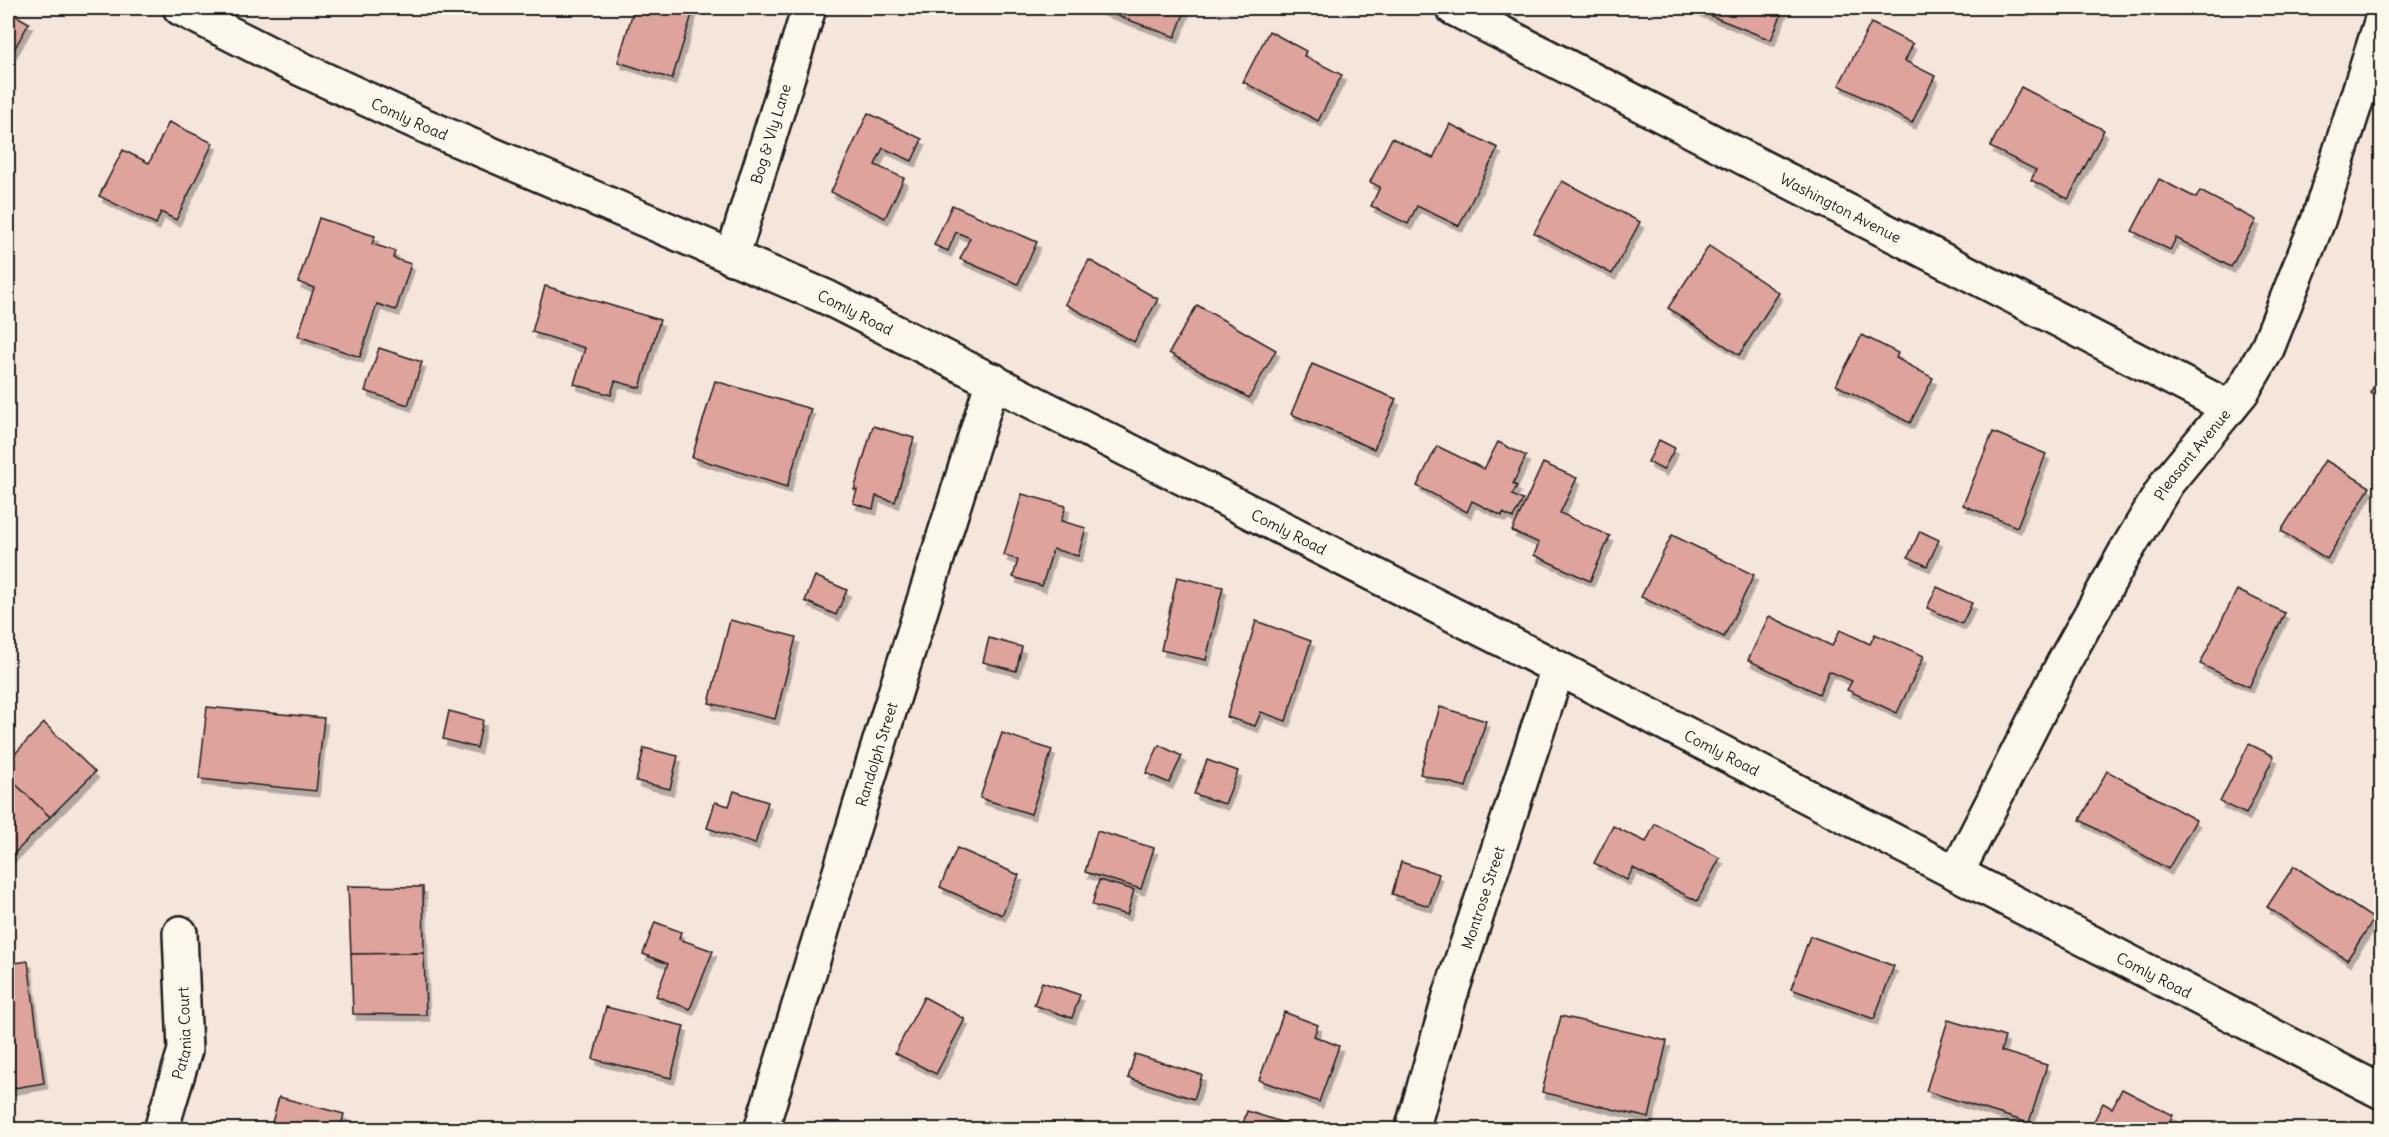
<svg xmlns="http://www.w3.org/2000/svg" width="2389" height="1137" viewBox="0 0 2389 1137" font-family="Delius,sans-serif">
<style>
.building{fill:#dea49b;stroke:#1c1c1c;stroke-width:1.5;filter:url(#shadow)}
.lines{fill:none;stroke-linecap:round;stroke-linejoin:round}
.minor-casing{stroke:#1c1c1c;stroke-width:38}
.tertiary-casing{stroke:#1c1c1c;stroke-width:38}
.secondary-casing{stroke:#1c1c1c;stroke-width:38}
.minor{stroke:#fbf7ec;stroke-width:33}
.tertiary{stroke:#fbf7ec;stroke-width:33}
.secondary{stroke:#fbf7ec;stroke-width:33}
.labels{text-anchor:middle;dominant-baseline:central;stroke-width:4.5;stroke-linejoin:round;paint-order:stroke}
.street-label{font-size:15px;fill:#1c1c1c;stroke:#fbf7ec}
</style>
<defs>
<filter id="shadow"><feDropShadow dx="3.5" dy="6" stdDeviation="0" flood-color="#0004"/></filter>
</defs>
<rect width="100%" height="100%" fill="#f5e6dc"/>
<filter id="ink" filterUnits="userSpaceOnUse"><feTurbulence type="fractalNoise" baseFrequency=".0167" numOctaves="2"/><feDisplacementMap in="SourceGraphic" scale="12" xChannelSelector="R" yChannelSelector="G"/><feConvolveMatrix kernelMatrix="1 2 1 2 8 2 1 2 1" color-interpolation-filters="sRGB"/></filter>
<g filter="url(#ink)">
<g class="building">
<polygon points="634,8 694,8 672,79 618,62"/>
<polygon points="1096,8 1186,8 1175,37"/>
<polygon points="1691,8 1784,8 1771,40"/>
<polygon points="8,11 29,23 8,60"/>
<polygon points="1871,23 1913,44 1905,61 1935,76 1912,123 1839,85"/>
<polygon points="1269,31 1306,51 1304,56 1342,75 1318,121 1243,82"/>
<polygon points="2021,87 2104,130 2068,199 2031,180 2036,170 1990,147"/>
<polygon points="868,113 922,139 912,161 883,148 875,165 904,178 885,218 831,192"/>
<polygon points="169,122 213,143 176,220 161,212 156,224 99,196 123,150 149,163"/>
<polygon points="1450,124 1498,148 1459,226 1417,206 1408,224 1371,206 1380,187 1370,182 1392,138 1433,158"/>
<polygon points="2159,179 2196,198 2200,191 2256,220 2231,267 2176,238 2170,250 2132,231"/>
<polygon points="1562,181 1640,222 1612,274 1534,233"/>
<polygon points="952,205 1037,242 1018,284 960,259 970,238 956,232 948,251 934,245"/>
<polygon points="319,218 375,236 372,244 395,251 393,258 411,264 396,310 377,304 360,357 298,336 314,288 298,282"/>
<polygon points="1709,246 1779,293 1739,355 1668,308"/>
<polygon points="1089,260 1158,299 1134,342 1065,304"/>
<polygon points="545,286 660,320 640,388 615,381 611,395 574,384 585,348 532,332"/>
<polygon points="1197,305 1276,350 1249,398 1169,353"/>
<polygon points="1862,335 1898,353 1896,358 1933,378 1910,423 1836,385"/>
<polygon points="379,348 422,362 408,405 365,391"/>
<polygon points="1312,364 1396,399 1374,449 1291,414"/>
<polygon points="2382,371 2382,398 2370,393"/>
<polygon points="715,381 811,409 787,487 692,457"/>
<polygon points="873,426 914,438 895,502 876,496 873,509 853,503 857,490 854,490"/>
<polygon points="1993,432 2046,454 2017,527 1963,505"/>
<polygon points="1659,440 1675,448 1663,470 1648,462"/>
<polygon points="1498,442 1526,456 1513,484 1517,486 1512,495 1523,500 1513,518 1503,513 1502,516 1472,501 1467,512 1417,486 1437,446 1484,469"/>
<polygon points="2325,460 2370,487 2327,559 2281,531"/>
<polygon points="1543,463 1577,478 1560,513 1610,536 1590,581 1534,555 1539,543 1512,531"/>
<polygon points="1022,494 1066,506 1061,521 1086,528 1078,556 1053,549 1042,586 1013,577 1018,560 1004,555"/>
<polygon points="1920,531 1939,540 1927,566 1908,557"/>
<polygon points="1672,535 1754,575 1724,637 1641,597"/>
<polygon points="815,576 847,590 836,615 805,601"/>
<polygon points="1177,577 1223,587 1206,660 1161,650"/>
<polygon points="1937,587 1972,603 1962,624 1927,608"/>
<polygon points="2237,590 2285,613 2249,687 2200,664"/>
<polygon points="1769,616 1832,646 1840,630 1870,644 1875,634 1924,656 1897,713 1847,690 1852,681 1829,671 1819,694 1748,660"/>
<polygon points="730,620 796,637 775,719 709,703"/>
<polygon points="1256,621 1311,641 1286,721 1261,712 1255,726 1227,717"/>
<polygon points="989,638 1022,647 1016,671 983,662"/>
<polygon points="207,707 324,718 316,791 199,779"/>
<polygon points="1440,707 1486,721 1466,787 1420,774"/>
<polygon points="449,711 483,720 477,748 443,739"/>
<polygon points="44,723 95,772 50,817 8,777 8,761"/>
<polygon points="1002,733 1052,750 1031,814 980,798"/>
<polygon points="2249,744 2274,756 2246,814 2220,802"/>
<polygon points="1159,745 1182,756 1169,783 1146,773"/>
<polygon points="644,748 678,756 670,789 636,781"/>
<polygon points="1207,760 1238,771 1225,804 1194,794"/>
<polygon points="2107,771 2196,820 2168,869 2080,820"/>
<polygon points="8,777 50,817 8,860"/>
<polygon points="734,791 768,802 755,844 707,828 715,802 729,806"/>
<polygon points="1655,824 1720,858 1697,901 1633,868 1627,880 1594,863 1613,826 1646,842"/>
<polygon points="1097,831 1154,848 1141,889 1085,872"/>
<polygon points="957,848 1019,875 1002,915 940,887"/>
<polygon points="1401,862 1439,874 1429,906 1392,894"/>
<polygon points="2294,866 2374,919 2347,960 2267,907"/>
<polygon points="1099,880 1134,890 1127,915 1092,905"/>
<polygon points="348,886 423,887 424,953 351,954"/>
<polygon points="655,922 681,932 679,939 713,951 690,1009 656,996 668,964 643,954"/>
<polygon points="1810,936 1894,966 1874,1019 1791,989"/>
<polygon points="424,953 426,1015 353,1014 351,954"/>
<polygon points="28,961 44,1083 8,1089 8,964"/>
<polygon points="1042,982 1080,995 1072,1018 1034,1005"/>
<polygon points="924,997 965,1019 936,1074 895,1053"/>
<polygon points="606,1007 684,1026 671,1078 593,1059"/>
<polygon points="1284,1012 1318,1025 1314,1036 1339,1046 1319,1102 1259,1080"/>
<polygon points="1561,1016 1667,1041 1649,1118 1542,1092"/>
<polygon points="1948,1020 2005,1037 2001,1051 2047,1065 2029,1123 1926,1091"/>
<polygon points="1135,1054 1202,1075 1194,1099 1128,1078"/>
<polygon points="2122,1089 2173,1115 2166,1130 2102,1130 2103,1127 2093,1123 2103,1103 2112,1108"/>
<polygon points="279,1097 344,1114 340,1130 270,1130"/>
<polygon points="1247,1111 1306,1130 1241,1130"/>
</g>
<g class="lines">
<defs>
<g id="minor">
<path id="s1" d="M1453,8L2230,408"/>
<path id="s2" d="M1957,872L2064,662L2125,553L2167,483L2242,392L2267,349L2318,221L2382,19"/>
<path id="s3" d="M161,1130L185,1050L180,933"/>
<path id="s4" d="M761,1130L879,744L993,380"/>
<path id="s5" d="M1412,1130L1450,996L1558,668"/>
</g>
<g id="tertiary">
<path id="s6" d="M732,258L809,8"/>
</g>
<g id="secondary">
<path id="s7" d="M180,8L286,62L423,125L826,297L1515,646L2382,1092"/>
</g>
</defs>
<use href="#minor" class="minor-casing"/>
<use href="#tertiary" class="tertiary-casing"/>
<use href="#secondary" class="secondary-casing"/>
<use href="#minor" class="minor"/>
<use href="#tertiary" class="tertiary"/>
<use href="#secondary" class="secondary"/>
</g>
</g>
<g class="labels">
<g class="street-label">
<text stroke="none"><textPath href="#s7" startOffset="255">Comly Road</textPath></text>
<text stroke="none"><textPath href="#s6" startOffset="130">Bog &amp; Vly Lane</textPath></text>
<text stroke="none"><textPath href="#s1" startOffset="436">Washington Avenue</textPath></text>
<text stroke="none"><textPath href="#s7" startOffset="741">Comly Road</textPath></text>
<text stroke="none"><textPath href="#s2" startOffset="480">Pleasant Avenue</textPath></text>
<text stroke="none"><textPath href="#s7" startOffset="1227">Comly Road</textPath></text>
<text stroke="none"><textPath href="#s7" startOffset="1713">Comly Road</textPath></text>
<text stroke="none"><textPath href="#s4" startOffset="393">Randolph Street</textPath></text>
<text stroke="none"><textPath href="#s5" startOffset="243">Montrose Street</textPath></text>
<text stroke="none"><textPath href="#s7" startOffset="2199">Comly Road</textPath></text>
<text stroke="none"><textPath href="#s3" startOffset="100">Patania Court</textPath></text>
</g>
</g>
<rect width="2389" height="1137" fill="none" stroke="#fbf7ec" stroke-width="30"/>
<rect x="15" y="15" width="2359" height="1107" fill="none" stroke="#1c1c1c" stroke-width="2" filter="url(#ink)"/>
</svg>
